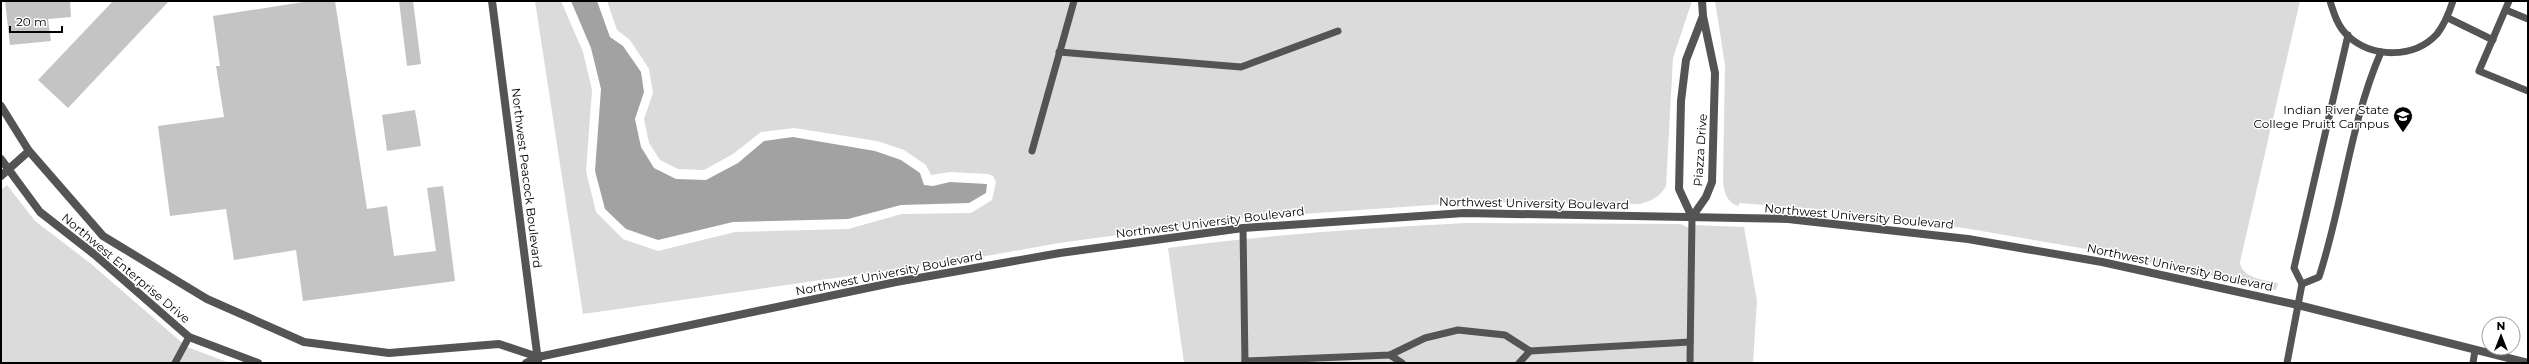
<svg xmlns="http://www.w3.org/2000/svg" width="2529" height="364" viewBox="0 0 2529 364" font-family="Montserrat,sans-serif">
<style>
.green{fill:#dbdbdb}
.water{fill:#a2a2a2}
.building{fill:#c4c4c4}
.lines{fill:none;stroke-linecap:round;stroke-linejoin:round}
.service{stroke:#545454;stroke-width:7}
.minor{stroke:#545454;stroke-width:8}
.tertiary{stroke:#545454;stroke-width:8}
.labels{text-anchor:middle;dominant-baseline:central;stroke-width:3;stroke-linejoin:round;paint-order:stroke}
.poi-label{font-size:12px;fill:#000;stroke:#fff;text-anchor:end}
.street-label{font-size:12px;fill:#000;stroke:#fff}
</style>
<rect width="100%" height="100%" fill="#fff"/>
<g class="green">
<path d="M535,1H561L583,52L592,90L586,171L596,212L623,239L658,251L735,232L848,229L902,214L971,213L992,200L996,182L993,176L988,174L950,172L931,175L926,165L904,150L877,141L794,128L761,132L733,154L704,170L678,169L660,160L649,143L644,119L653,93L649,69L630,40L617,30L607,1H1692L1673,58L1666,186C1660,197 1651,201 1640,204L1474,202L1243,218L1059,243L975,258L583,314Z"/>
<path d="M1715,1H2300L2240,262C2241,278 2265,280 2278,283L2276,290L2104,252L1970,229L1843,211L1739,203V206C1726,203 1724,191 1723,180L1725,65Z"/>
<polygon points="7,185 35,221 90,263 187,347 230,363 1,363 1,190"/>
<path d="M1466,223L1681,224L1689,228L1692,225L1744,227L1757,301L1753,363H1184L1168,248C1267,235 1366,228 1466,223Z"/>
</g>
<polygon class="water" points="571,1 597,1 610,37 623,46 641,72 644,92 635,119 641,147 654,168 676,179 706,180 738,163 764,141 793,137 875,151 901,160 920,173 924,185 933,186 950,182 987,184 986,193 969,203 901,205 848,219 733,222 658,240 626,229 605,209 595,171 601,89 591,48"/>
<g class="building">
<polygon points="5,1 70,1 71,17 48,19 51,41 10,45"/>
<polygon points="113,1 169,1 68,108 38,80"/>
<polygon points="310,1 335,1 367,209 387,206 394,256 436,251 427,188 443,186 455,281 303,301 296,250 234,260 226,209 170,216 158,126 224,117 216,66 220,66 213,16"/>
<polygon points="399,1 413,1 421,64 407,66"/>
<polygon points="415,110 421,146 387,151 382,115"/>
</g>
<g class="lines">
<g class="service">
<path d="M2330,1C2334,14 2338,27 2348,36C2372,58 2414,59 2437,34C2445,24 2449,13 2453,1"/>
<polyline points="2509,1 2479,71 2528,91"/>
<polyline points="2506,10 2528,19"/>
<polyline points="2448,18 2493,40"/>
<polyline points="1059,52 1241,67 1338,31"/>
<polyline points="1032,151 1074,1"/>
<polyline points="1243,228 1245,363"/>
<path d="M2302,284L2319,277C2343,204 2350,123 2381,52"/>
<polyline points="1530,351 1690,342"/>
<polyline points="1390,355 1402,363"/>
<polyline points="1245,361 1390,355 1425,338 1458,330 1505,335 1530,351 1519,363"/>
<polyline points="175,363 189,337"/>
<polyline points="1690,363 1692,217"/>
<polyline points="2287,363 2302,284 2294,268 2348,35"/>
<polyline points="2473,363 2475,350"/>
</g>
<g class="minor">
<polyline points="1702,1 1703,16 1715,73 1712,182 1706,197 1692,217 1679,189 1681,101 1686,60 1703,16"/>
<polyline points="1,106 29,151 103,236 207,299 304,342 389,353 499,344 538,357"/>
<polyline points="1,159 40,212 95,255 189,337 258,363"/>
<polyline points="1,176 29,151"/>
<polyline points="526,363 538,357"/>
</g>
<g class="tertiary">
<polyline points="492,1 538,361"/>
<polyline points="538,357 896,282 1060,253 1243,228 1464,213 1788,219 1968,239 2102,262 2298,305 2528,363"/>
</g>
</g>
<defs>
<symbol id="university-pin" viewBox="-11 -11 22 30"><path d="M0 17L-7.5 6A9.5 9.5 0 1 1 7.5 6Z" fill="#000" stroke="#fff"/><path d="M0-5L7-2L0 1L-7-2ZM-4 1L0 2.5L4 1V4Q0 6-4 4Z" fill="#fff"/></symbol>
</defs>
<g fill-rule="evenodd">
<use href="#university-pin" x="2392" y="105" width="22" height="30"/>
</g>
<g class="labels">
<g class="poi-label">
<text x="2389" y="109">Indian River State<tspan x="2389" dy="14">College Pruitt Campus</tspan></text>
</g>
<g class="street-label">
<text transform="translate(1700 150) rotate(-86)">Piazza Drive</text>
<text transform="translate(527 178) rotate(83)">Northwest Peacock Boulevard</text>
<text transform="translate(1534 203) rotate(1)">Northwest University Boulevard</text>
<text transform="translate(1859 216) rotate(5)">Northwest University Boulevard</text>
<text transform="translate(1210 222) rotate(-7)">Northwest University Boulevard</text>
<text transform="translate(2180 267) rotate(12)">Northwest University Boulevard</text>
<text transform="translate(126 268) rotate(40)">Northwest Enterprise Drive</text>
<text transform="translate(889 273) rotate(-11)">Northwest University Boulevard</text>
</g>
</g>
<rect width="2529" height="364" fill="none" stroke="#000000" stroke-width="4"/>
<g transform="translate(2501 336)"><circle r="19" fill="#ffffff" stroke="#999999"/>
<path d="M0-3L7 15L0 10L-7 15Z" fill="#000000"/>
<text y="-6" font-size="11" font-weight="bold" text-anchor="middle" fill="#000000">N</text>
</g>
<path d="M10 26v6h52v-6" fill="none" stroke="#000000" stroke-width="2"/>
<text x="16" y="26" font-size="12" fill="#000000" stroke="#ffffff" stroke-width="3" paint-order="stroke">20 m</text>
</svg>
